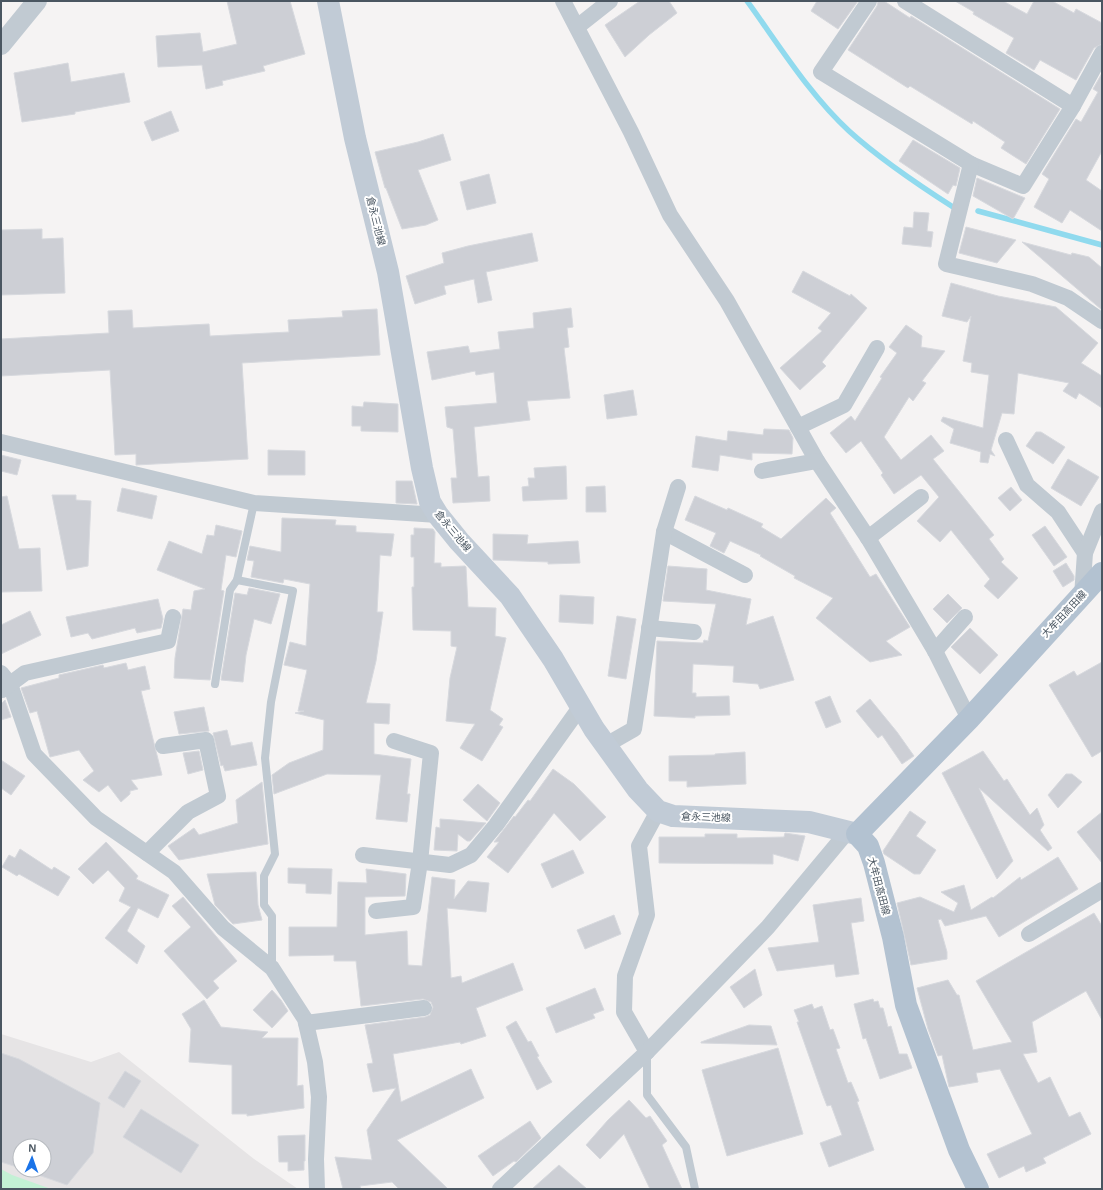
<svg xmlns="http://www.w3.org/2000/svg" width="1103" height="1190" viewBox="0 0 1103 1190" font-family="Helvetica,'Noto Sans JP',sans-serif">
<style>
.education{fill:#e6e4e5;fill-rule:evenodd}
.green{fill:#c3f1d5}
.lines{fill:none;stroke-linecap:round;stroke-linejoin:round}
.stream{stroke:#90daee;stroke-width:5.5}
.building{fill:#cdcfd5;stroke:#d7d9de}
.service{stroke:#c1cad2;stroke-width:8}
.minor{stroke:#c1cad2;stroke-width:16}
.tertiary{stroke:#c1cad2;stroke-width:20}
.secondary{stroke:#c1cbd6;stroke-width:22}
.primary{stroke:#b3c2d1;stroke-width:22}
.labels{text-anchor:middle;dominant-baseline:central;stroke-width:4;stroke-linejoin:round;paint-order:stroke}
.street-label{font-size:10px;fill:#4a5661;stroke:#fff}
</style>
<rect width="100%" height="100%" fill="#f5f3f3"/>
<path class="education" d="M1,1034L91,1062L119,1052L254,1159L298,1189H1ZM20,1146H44V1170H20Z"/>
<polygon class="green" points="1,1169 12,1175 51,1189 1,1189"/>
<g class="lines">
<g class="stream">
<path d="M747,1C779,45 809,94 849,131C881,160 917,184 953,207"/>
<polyline points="978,211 1102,245"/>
</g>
</g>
<g class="building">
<polygon points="227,1 290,1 305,54 263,66 265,71 222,81 223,85 206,89 202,65 158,67 156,36 200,33 203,52 237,44"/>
<polygon points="640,1 669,1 677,13 649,35 625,57 605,25"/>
<polygon points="817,1 858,1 838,29 811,11"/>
<polygon points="878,1 884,1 910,18 911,16 1060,109 1026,164 1001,148 1005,142 973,121 972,124 910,86 908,88 848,50 877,6"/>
<polygon points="955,1 1003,1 1027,14 1034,1 1052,1 1074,13 1076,9 1102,23 1102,44 1094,48 1076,80 1040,60 1034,70 1006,53 1014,38 973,14 974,12"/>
<polygon points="68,63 71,82 124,73 130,102 75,112 75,114 22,122 14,73"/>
<polygon points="1102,73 1102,151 1086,180 1102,191 1102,231 1070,210 1062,223 1034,207 1049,179 1042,174 1076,119 1081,122 1098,92 1093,89"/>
<polygon points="171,111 179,131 152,141 144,122"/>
<polygon points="443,134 451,160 418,170 438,220 426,225 402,229 386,188 385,188 375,152 418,142"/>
<polygon points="913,140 960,168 956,186 953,185 948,194 899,161"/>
<polygon points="489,174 496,203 467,210 460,182"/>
<polygon points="977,178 1025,198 1013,219 973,196"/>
<polygon points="914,212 929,213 927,231 933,232 931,247 902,244 904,227 913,228"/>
<polygon points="966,227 1016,240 997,263 959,253"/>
<polygon points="42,229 42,239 63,238 65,293 1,295 1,230"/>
<polygon points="532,233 538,261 486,272 492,300 478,303 474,279 444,286 446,294 415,304 406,276 444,263 442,253 468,246"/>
<polygon points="1022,242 1071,255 1072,253 1089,257 1102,268 1102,310"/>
<polygon points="803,271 850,296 851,294 867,308 822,362 826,366 800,390 780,368 822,331 818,328 831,313 792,292"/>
<polygon points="951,283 998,296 1056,307 1098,343 1081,363 1102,376 1102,408 1079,393 1076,399 1063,391 1069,383 1018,373 1014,414 1002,413 991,450 995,456 990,454 988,463 980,462 981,452 950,443 954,429 941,421 943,417 983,428 989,375 971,372 972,363 963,361 971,316 967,322 942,316"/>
<polygon points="571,308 573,327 567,328 569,347 564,348 570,398 527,401 530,420 474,427 478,477 489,476 490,501 453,503 451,478 457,478 453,429 447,427 445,407 497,403 494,372 476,375 475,371 432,380 427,352 468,346 470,353 500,349 498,332 534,328 533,313"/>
<polygon points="377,309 380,355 242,363 248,459 136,465 136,454 115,455 110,370 1,376 1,339 109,333 108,311 132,310 133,328 209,324 210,336 289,332 288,320 343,317 342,311"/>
<polygon points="906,325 922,336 921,347 945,351 922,381 926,383 913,401 909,397 884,437 901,460 931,435 944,451 933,459 994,535 989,539 1004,559 1001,562 1018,578 998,599 984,586 990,579 951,530 940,542 917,521 939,497 921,475 894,494 881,475 883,473 861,441 846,453 830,433 851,416 855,421 882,378 880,377 897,353 889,347"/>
<polygon points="633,390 637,415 607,419 604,395"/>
<polygon points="364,402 398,404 398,432 361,431 361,426 352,426 352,406 363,407"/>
<polygon points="764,429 789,430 793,438 792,454 752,453 752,460 720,455 718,471 692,467 696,436 727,441 728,431 763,435"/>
<polygon points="1036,432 1041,432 1065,447 1053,464 1026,446"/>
<polygon points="268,450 305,451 305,475 268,475"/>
<polygon points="1,455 21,460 17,475 1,471"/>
<polygon points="1068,459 1099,477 1081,506 1051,488"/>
<polygon points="566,466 567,499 523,501 522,487 529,486 528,478 535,478 534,468"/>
<polygon points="396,481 412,481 417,504 396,503"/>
<polygon points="605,486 606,512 586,512 586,487"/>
<polygon points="1011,487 1022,500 1010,511 998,498"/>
<polygon points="122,488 157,496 152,519 117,511"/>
<polygon points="52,495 76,495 76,500 91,501 88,566 67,570"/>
<polygon points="7,496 19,549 40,548 42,591 2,592 1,497"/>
<polygon points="695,496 727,510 728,508 763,524 761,527 781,539 826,498 836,508 830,513 870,577 876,574 910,627 886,641 902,655 870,662 816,618 833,598 794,578 795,576 760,556 761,555 730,541 724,553 710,546 716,533 685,520"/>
<polygon points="282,518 336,520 335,525 356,526 356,532 394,534 391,556 380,555 377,612 383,612 376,661 366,703 390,704 389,724 374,723 374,754 411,759 407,794 410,794 407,822 376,819 381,775 327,774 274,794 272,775 289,763 323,750 324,720 295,713 304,711 298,711 307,670 284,665 290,642 306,646 310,584 284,579 283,583 251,577 254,561 247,560 250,546 281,552"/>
<polygon points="216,525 242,531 236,557 226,555 221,590 224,591 210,680 174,678 175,658 183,609 191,610 194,591 205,589 157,570 169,541 202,554 207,535 214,536"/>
<polygon points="1045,526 1067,557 1054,566 1032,535"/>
<polygon points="414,528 433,529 435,532 434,563 441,563 441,567 465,566 466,567 468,607 496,608 495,636 506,638 490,710 503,719 499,725 503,727 482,761 460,748 475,724 446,721 450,678 457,647 451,646 451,631 413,630 412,587 414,587 414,557 411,557 411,535 414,535"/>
<polygon points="493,534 528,535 527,544 578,541 580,563 548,564 548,562 493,560"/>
<polygon points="1066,563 1074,576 1074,580 1063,587 1053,571"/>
<polygon points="668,566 707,569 706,590 751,599 746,625 773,616 794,680 760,689 758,684 733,682 734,666 693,664 692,693 696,693 696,697 729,696 730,715 695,716 695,718 654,716 657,641 703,643 704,640 708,641 716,604 663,601"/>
<polygon points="249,588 280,594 271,624 254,619 246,655 243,682 221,680 235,593 247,595"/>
<polygon points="948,594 962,608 947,623 933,609"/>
<polygon points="560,595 594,597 593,624 559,622"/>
<polygon points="158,599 163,619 161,628 137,633 135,628 92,639 88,633 71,637 66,617"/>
<polygon points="30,611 41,635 1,654 1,625"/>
<polygon points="617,616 636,619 626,679 608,676"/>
<polygon points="970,628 998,655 980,674 951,647"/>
<polygon points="1102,662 1102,751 1092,757 1049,685 1074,671 1077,676"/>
<polygon points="126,663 128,670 145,666 150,689 141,691 162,775 131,780 138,789 130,791 130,794 121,802 108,785 99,792 83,780 94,771 79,750 50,757 37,711 30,713 21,688 59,678 59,675 103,665 104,668"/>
<polygon points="830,696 841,722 826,728 815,702"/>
<polygon points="870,699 897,732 914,756 902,764 882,735 878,738 856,711"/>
<polygon points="5,700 11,717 1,720 1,704"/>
<polygon points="204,707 209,731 179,734 174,712"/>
<polygon points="227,730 231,746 252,742 257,765 225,771 223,765 221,766 213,733"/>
<polygon points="199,751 203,770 188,774 183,753"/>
<polygon points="983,751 1004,781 1007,779 1030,815 1037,808 1044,825 1040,830 1052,848 1048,851 979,788 1013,861 997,879 942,773"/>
<polygon points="745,752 746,784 687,787 687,781 669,781 669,756 715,755 715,754"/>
<polygon points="1,760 25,776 11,795 1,788"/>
<polygon points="553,769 574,784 606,817 580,841 554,813 508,873 487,857 499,842 494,842 514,816 515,817 528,800 530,801"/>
<polygon points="1066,774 1072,774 1082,782 1058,808 1048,795"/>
<polygon points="262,782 268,844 179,860 168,846 194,828 199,835 238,823 236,800"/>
<polygon points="478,784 500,803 487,821 463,800"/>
<polygon points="910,811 926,822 916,836 936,850 920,874 914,874 884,854 883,851"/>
<polygon points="1102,812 1102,863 1077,832"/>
<polygon points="440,819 454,820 486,823 470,841 467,841 458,834 457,851 434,850 436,827 440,828"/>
<polygon points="785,833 805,836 798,861 773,854 773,864 659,863 659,837 705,837 705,834 737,834 737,838 784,837"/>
<polygon points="106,842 138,876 136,879 169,895 158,918 138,908 127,931 145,946 137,964 105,938 131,907 119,901 125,888 108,870 93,884 78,869"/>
<polygon points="20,849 52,870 54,867 70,877 58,896 19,874 17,876 2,867 9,855 15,858"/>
<polygon points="573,850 584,873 552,888 541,864"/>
<polygon points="1058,857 1078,889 999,937 986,916 945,926 941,919 938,920 947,952 947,959 911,965 897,903 920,897 954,912 958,903 941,892 964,885 971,910 992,897 993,898 1020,877 1021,880"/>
<polygon points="288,868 332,869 331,894 306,893 306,884 288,883"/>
<polygon points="366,869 406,874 405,896 365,897 365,935 407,931 408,965 422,966 432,877 455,880 454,899 468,881 489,883 486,912 447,908 451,978 461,976 462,983 513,963 523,990 476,1008 486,1036 461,1044 460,1042 393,1054 401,1102 471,1069 484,1098 397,1140 448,1189 399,1189 392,1182 360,1186 361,1189 343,1189 335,1157 372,1160 367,1130 396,1088 373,1092 367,1064 373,1063 365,1025 425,1017 430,1015 433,1007 431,1002 423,999 361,1006 356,961 334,961 334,955 289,956 289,927 337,927 338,882 367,883"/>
<polygon points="256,872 258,905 262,920 233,924 215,905 207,874"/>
<polygon points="183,897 237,961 213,981 219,988 207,999 164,951 191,927 172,906"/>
<polygon points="861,898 864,921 851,923 859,974 836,977 834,964 777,971 768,948 819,942 813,905"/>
<polygon points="1094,913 1102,926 1102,1020 1086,991 1032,1022 1037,1052 1023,1054 1038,1083 1050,1077 1069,1117 1080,1112 1091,1134 1043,1158 1046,1163 1026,1172 1024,1166 999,1178 987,1154 1032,1134 1000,1069 976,1073 978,1082 949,1087 942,1055 938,1056 928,1029 917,988 948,980 957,995 959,995 973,1050 1012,1042 976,981"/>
<polygon points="614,915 621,934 585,949 577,930"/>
<polygon points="755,969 762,995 744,1008 730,987"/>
<polygon points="595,988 604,1010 593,1014 595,1018 556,1033 546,1008"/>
<polygon points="272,990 281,1000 288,1011 272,1028 253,1010"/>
<polygon points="873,999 874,1002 878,1001 880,1008 883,1008 888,1027 891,1026 899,1054 907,1054 912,1068 880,1079 866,1038 863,1039 854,1004"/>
<polygon points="204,1000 221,1027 268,1032 262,1038 298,1038 297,1086 303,1085 304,1108 247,1116 247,1114 232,1114 232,1065 189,1062 191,1029 182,1014"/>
<polygon points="812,1004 814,1009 822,1006 830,1030 833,1029 840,1048 836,1049 848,1083 851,1082 859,1101 857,1102 874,1150 829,1167 820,1143 842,1135 831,1105 827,1106 822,1093 797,1022 799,1022 794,1010"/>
<polygon points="516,1021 528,1042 531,1041 539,1056 537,1057 552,1082 537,1090 506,1027"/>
<polygon points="749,1025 771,1026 777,1045 701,1043 701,1042"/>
<polygon points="778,1048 803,1134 727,1156 702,1070"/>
<polygon points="1,1053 19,1059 100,1103 93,1153 67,1185 24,1170 44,1170 44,1146 20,1146 20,1168 1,1162"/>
<polygon points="125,1071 141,1081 124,1108 108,1098"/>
<polygon points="629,1100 646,1118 650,1116 667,1141 662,1145 682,1189 650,1189 624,1134 600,1159 586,1145 608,1120"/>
<polygon points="141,1109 199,1145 181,1173 123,1137"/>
<polygon points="530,1121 541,1138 516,1162 514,1161 493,1176 478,1156"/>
<polygon points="305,1135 305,1161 304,1161 304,1170 288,1171 288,1162 279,1162 278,1136"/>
<polygon points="559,1165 587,1189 532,1189"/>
</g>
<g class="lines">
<g class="service">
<polyline points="237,580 293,591 271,702 265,758 275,854 264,876 264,905 272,916 272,968"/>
<polyline points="215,684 230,590 237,580 254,503"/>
<polyline points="647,1054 647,1095 686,1147 695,1189"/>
</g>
<g class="minor">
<polyline points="563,1 631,132 670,215 727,301 817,461 868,538 935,651 969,719"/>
<polyline points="869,1 821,72 971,164 1023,186 1073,106 905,1"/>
<polyline points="577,27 610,1"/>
<polyline points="1073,106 1102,53"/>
<polyline points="971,164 946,264 1032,284 1068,298 1102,321"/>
<polyline points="798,427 844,405 877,348"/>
<polyline points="1006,440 1027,485 1058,512 1085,553"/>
<polyline points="1,442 254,503 438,515"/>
<polyline points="762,471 817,461"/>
<polyline points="664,532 745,575"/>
<polyline points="868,538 921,497"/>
<polyline points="1082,596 1085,553 1102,511"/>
<polyline points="649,628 694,632"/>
<polyline points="935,651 965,617"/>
<polyline points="1,673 10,684 34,754 96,818 174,872 223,928 272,968 305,1019 315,1062 319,1097 316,1159 317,1189"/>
<polyline points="2,690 25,673 168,641 173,617"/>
<polyline points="606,745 634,729 664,532 678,487"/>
<polyline points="147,853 188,812 218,796 206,740 163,746"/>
<polyline points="363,855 450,865 471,855 496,825 581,706"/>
<polyline points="376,911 413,907 420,862 431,753 394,741"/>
<polyline points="1029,934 1102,890"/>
<polyline points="306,1023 424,1008"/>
<polyline points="647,1052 624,1012 625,976 647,915 639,846 658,811"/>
<polyline points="500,1189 647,1052 768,927 848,831"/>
</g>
<polyline class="tertiary" points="1,45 37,1"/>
<polyline class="secondary" points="328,1 355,138 388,272 422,468 430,502 438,515 459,541 510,596 553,659 594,729 638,790 658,811 673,816 809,822 857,834"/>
<polyline class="primary" points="978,1189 959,1150 906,1005 893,937 874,863 868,846 857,834 969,719 1102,573"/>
</g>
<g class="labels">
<g class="street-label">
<text transform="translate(376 221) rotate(76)">倉永三池線</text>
<text transform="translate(453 531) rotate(50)">倉永三池線</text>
<text transform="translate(1064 614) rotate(-47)">大牟田高田線</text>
<text transform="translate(706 817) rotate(2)">倉永三池線</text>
<text transform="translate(879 886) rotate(75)">大牟田高田線</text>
</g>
</g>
<rect width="1103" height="1190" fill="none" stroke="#4a5661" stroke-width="4"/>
<g transform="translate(32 1158) rotate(2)"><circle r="19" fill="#ffffff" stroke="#b7bbc0"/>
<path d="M0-3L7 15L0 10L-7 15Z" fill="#1a73e8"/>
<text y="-6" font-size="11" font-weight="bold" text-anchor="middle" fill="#4a5661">N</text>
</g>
</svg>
